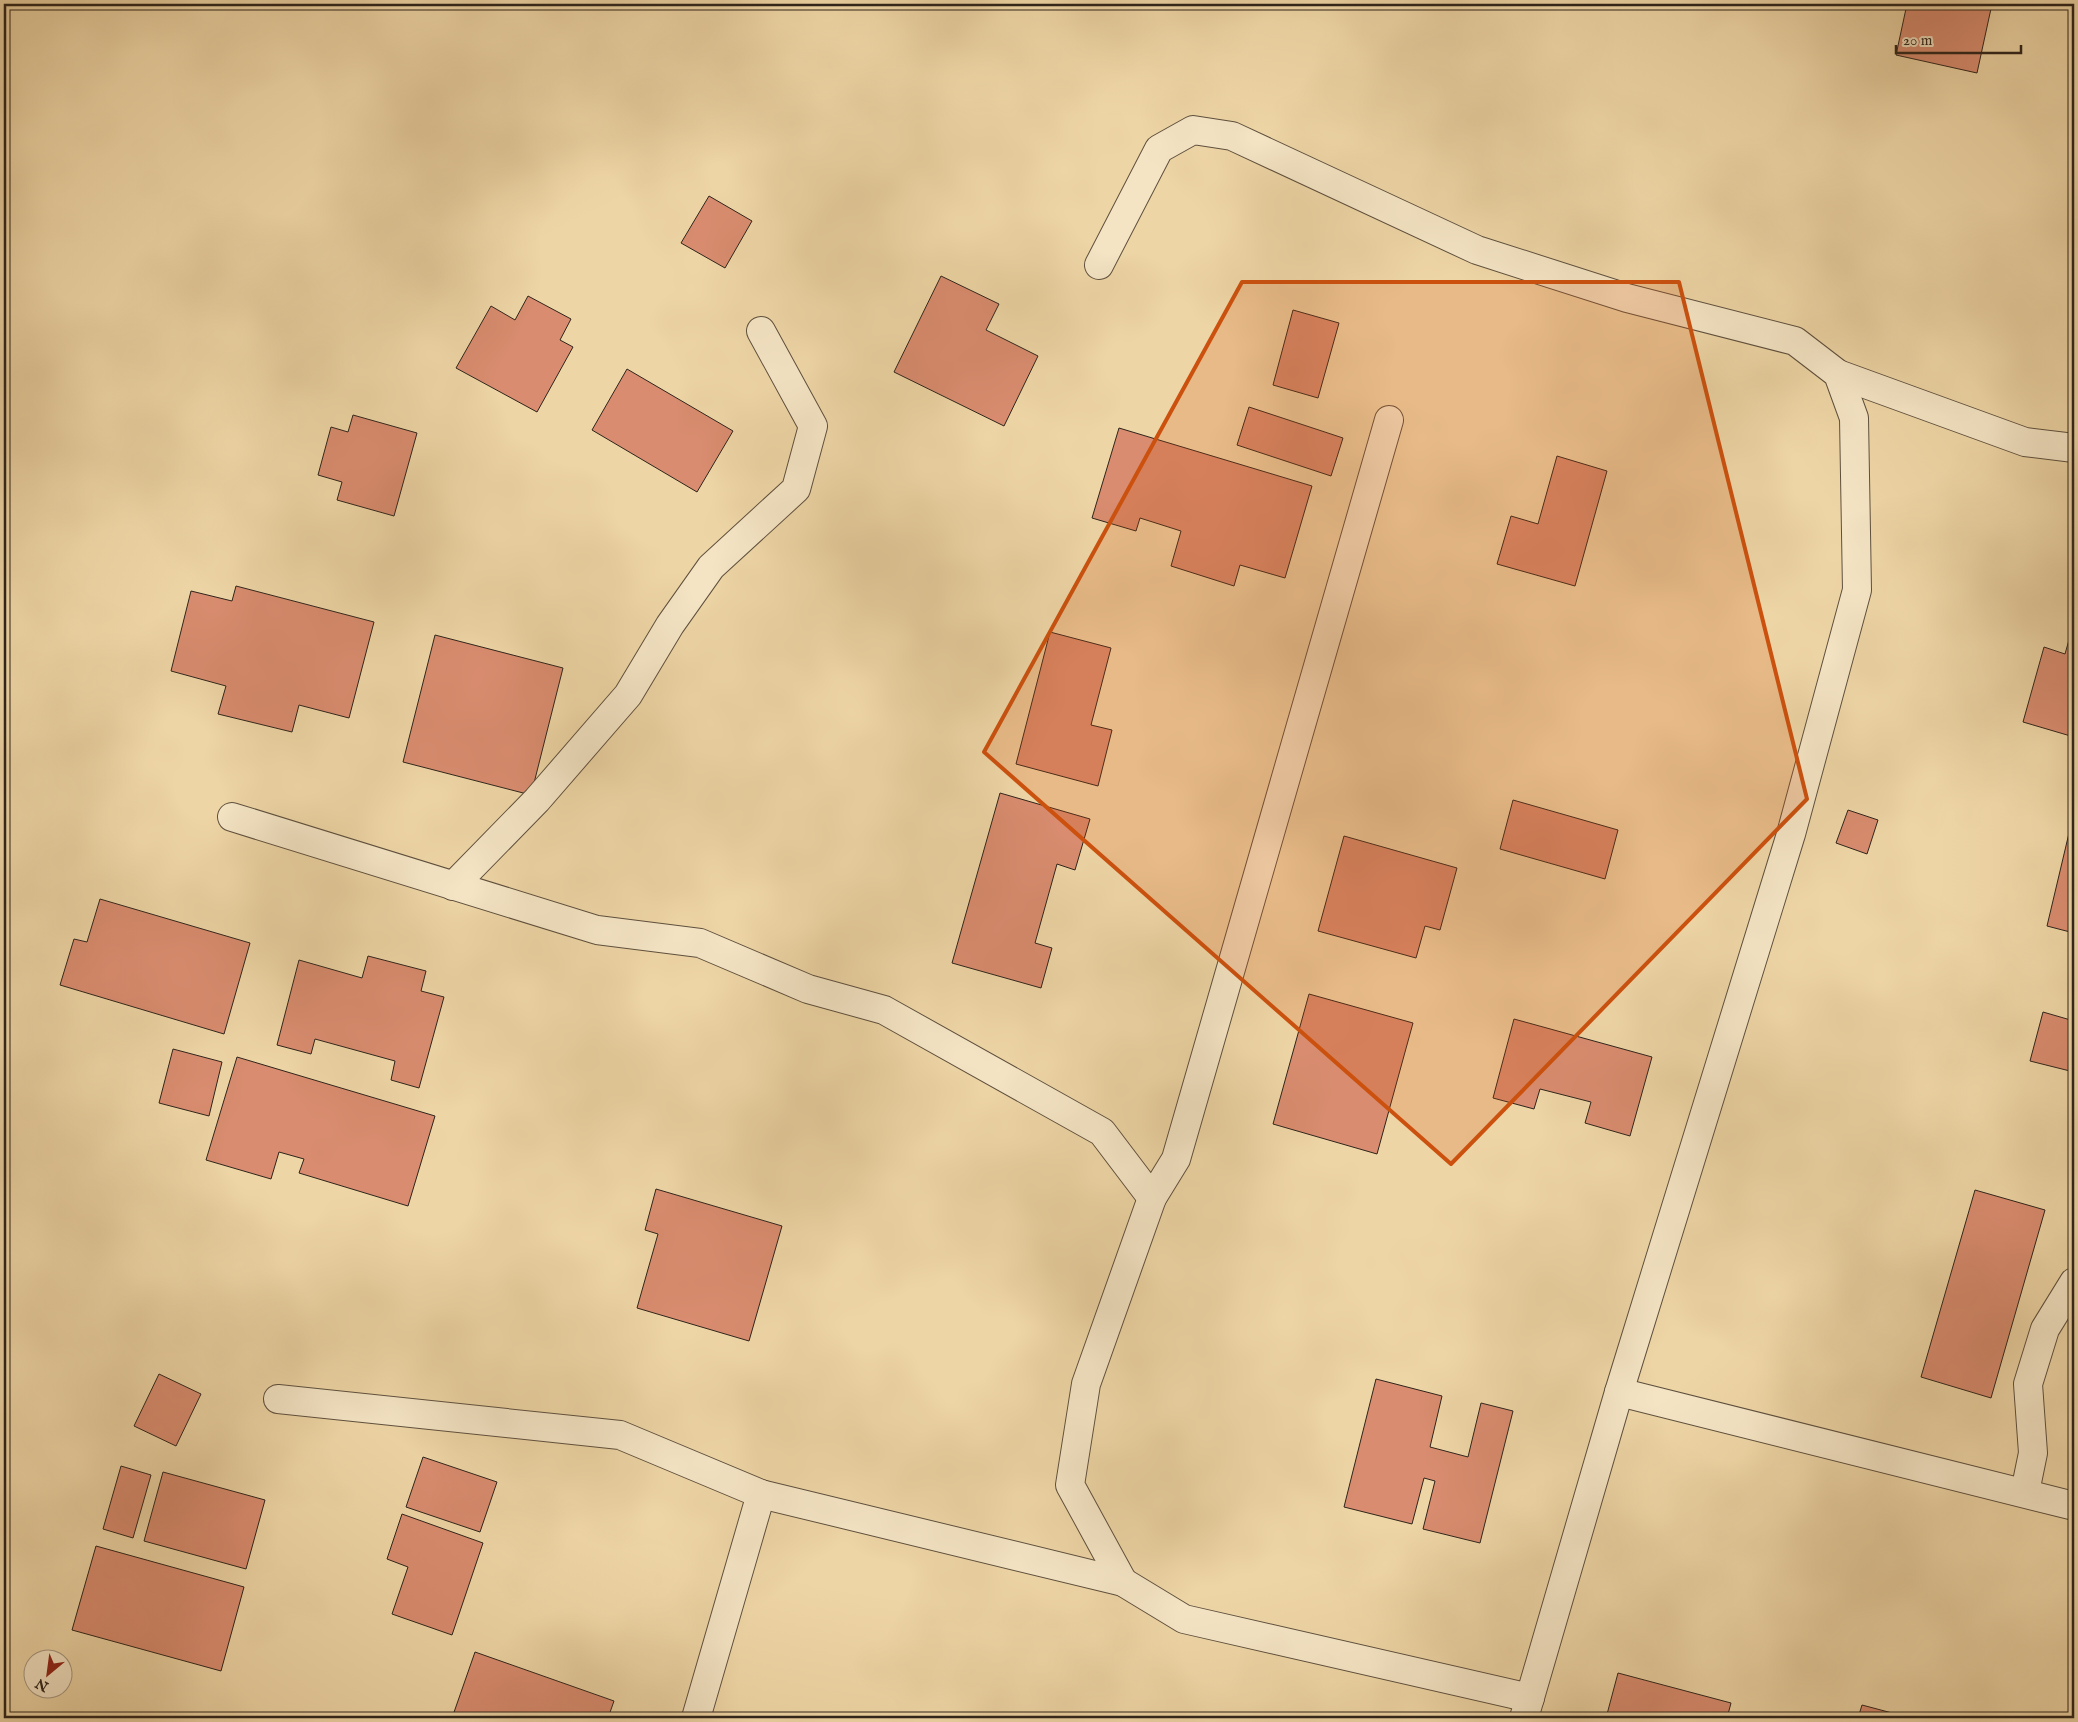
<svg xmlns="http://www.w3.org/2000/svg" width="2078" height="1722" viewBox="0 0 2078 1722" font-family="'IM FELL English',serif">
<style>
.building{fill:#d98c6f;stroke:#2e241b}
.lines{fill:none;stroke-linecap:round;stroke-linejoin:round}
.street-casing{stroke:#5e503e;stroke-width:30}
.street{stroke:#f4e4c4;stroke-width:28}
.marked{fill:#cc510e;fill-opacity:0.2;stroke:#cc510e;stroke-width:4;stroke-linejoin:round}
</style>
<rect width="100%" height="100%" fill="#eed5a5"/>
<filter id="stains"><feTurbulence type="fractalNoise" baseFrequency=".004" numOctaves="4"/><feColorMatrix values="0 0 0 0 .2 0 0 0 0 .09 0 0 0 0 .02 0 0 0 .5 -.17"/></filter>
<radialGradient id="worn" r=".72"><stop offset=".6" stop-color="#630" stop-opacity="0"/><stop offset="1" stop-color="#630" stop-opacity=".3"/></radialGradient>
<g class="building">
<polygon points="1907,4 1992,4 1977,73 1896,55"/>
<polygon points="709,196 752,221 725,268 681,243"/>
<polygon points="941,276 999,304 986,330 1038,356 1004,426 894,372"/>
<polygon points="528,296 571,319 560,340 573,347 537,412 456,368 491,306 515,320"/>
<polygon points="1293,310 1339,323 1318,398 1273,385"/>
<polygon points="627,369 733,431 697,492 592,430"/>
<polygon points="1249,407 1343,438 1331,476 1237,445"/>
<polygon points="353,415 417,433 394,516 337,500 342,482 318,475 331,427 348,432"/>
<polygon points="1119,428 1312,486 1285,578 1240,565 1234,586 1171,566 1181,531 1140,518 1136,531 1092,518"/>
<polygon points="1557,456 1607,471 1575,586 1497,564 1511,516 1538,524"/>
<polygon points="236,586 374,622 349,718 299,705 292,732 218,714 226,686 171,671 191,591 232,601"/>
<polygon points="2074,622 2074,737 2023,722 2044,647 2065,654"/>
<polygon points="1050,632 1111,648 1091,725 1112,730 1098,786 1016,764"/>
<polygon points="435,635 563,668 531,795 403,762"/>
<polygon points="1000,793 1090,819 1075,870 1057,864 1035,943 1052,948 1041,988 952,963"/>
<polygon points="1513,800 1618,830 1605,879 1500,849"/>
<polygon points="1848,810 1878,820 1867,854 1836,843"/>
<polygon points="2074,812 2074,933 2047,926"/>
<polygon points="1344,836 1457,868 1440,930 1425,926 1416,958 1318,931"/>
<polygon points="100,899 250,943 224,1034 60,985 74,939 87,942"/>
<polygon points="368,956 426,971 421,991 444,997 419,1088 391,1080 395,1061 315,1039 311,1054 277,1045 299,960 362,978"/>
<polygon points="1309,994 1413,1023 1377,1154 1273,1124"/>
<polygon points="2043,1012 2074,1021 2074,1056 2070,1071 2030,1061"/>
<polygon points="1514,1019 1652,1057 1630,1136 1585,1123 1591,1102 1540,1089 1534,1109 1493,1098"/>
<polygon points="173,1049 222,1062 209,1116 159,1103"/>
<polygon points="237,1057 435,1116 408,1206 299,1173 304,1159 279,1152 271,1179 206,1160"/>
<polygon points="656,1189 782,1226 749,1341 637,1308 658,1234 645,1230"/>
<polygon points="1975,1190 2045,1210 1991,1398 1921,1377"/>
<polygon points="159,1374 201,1394 176,1446 134,1426"/>
<polygon points="1376,1379 1442,1396 1430,1447 1468,1457 1481,1403 1513,1411 1480,1543 1423,1529 1435,1481 1424,1478 1412,1524 1344,1507"/>
<polygon points="423,1457 497,1482 480,1532 406,1507"/>
<polygon points="121,1466 151,1475 133,1538 103,1529"/>
<polygon points="163,1472 265,1500 246,1569 144,1541"/>
<polygon points="402,1514 483,1543 452,1635 392,1614 408,1567 387,1559"/>
<polygon points="96,1546 244,1587 221,1671 72,1630"/>
<polygon points="475,1652 614,1701 608,1718 452,1718"/>
<polygon points="1618,1673 1731,1703 1727,1718 1606,1718"/>
<polygon points="1862,1705 1911,1718 1858,1718"/>
</g>
<g class="lines">
<defs>
<g id="street">
<polyline points="1099,265 1159,149 1193,130 1232,136 1477,250 1627,298 1795,341 1838,374 1854,418 1857,590 1791,834 1619,1392 1524,1718"/>
<polyline points="1838,374 2025,442 2074,448"/>
<polyline points="232,817 597,930 700,943 808,989 884,1010 1102,1132 1152,1198"/>
<polyline points="453,886 537,800 628,695 670,625 711,567 796,489 813,426 761,331"/>
<polyline points="1619,1392 2074,1506"/>
<polyline points="278,1399 620,1435 761,1494 1123,1582 1184,1619 1530,1698"/>
<polyline points="2025,1492 2033,1453 2028,1384 2045,1329 2074,1282"/>
<polyline points="1123,1582 1070,1485 1086,1384 1152,1198 1176,1159 1389,420"/>
<polyline points="696,1718 761,1494"/>
</g>
</defs>
<use href="#street" class="street-casing"/>
<use href="#street" class="street"/>
</g>
<path class="marked" d="M1242,282H1679L1807,799L1451,1164L984,752Z"/>
<rect width="2078" height="1722" fill="none" stroke="#eed5a5" stroke-width="20"/>
<rect x="5" y="5" width="2068" height="1712" fill="none" stroke="#2e241b" stroke-width="2.5"/>
<rect x="10" y="10" width="2058" height="1702" fill="none" stroke="#2e241b"/>
<g transform="translate(48 1674) rotate(209)"><circle r="24" fill="#f4e4c4" stroke="#a59780"/>
<path d="M0-4L9 19L0 12L-9 19Z" fill="#8f2418"/>
<text y="-8" font-size="14" font-weight="bold" text-anchor="middle" fill="#2e241b">N</text>
</g>
<path d="M1896 45v8h125v-8" fill="none" stroke="#2e241b" stroke-width="2.5"/>
<text x="1903" y="45" font-size="15" fill="#2e241b" stroke="#f4e4c4" stroke-width="4" paint-order="stroke">20 m</text>
<rect width="100%" height="100%" filter="url(#stains)"/>
<rect width="100%" height="100%" fill="url(#worn)"/>
</svg>
